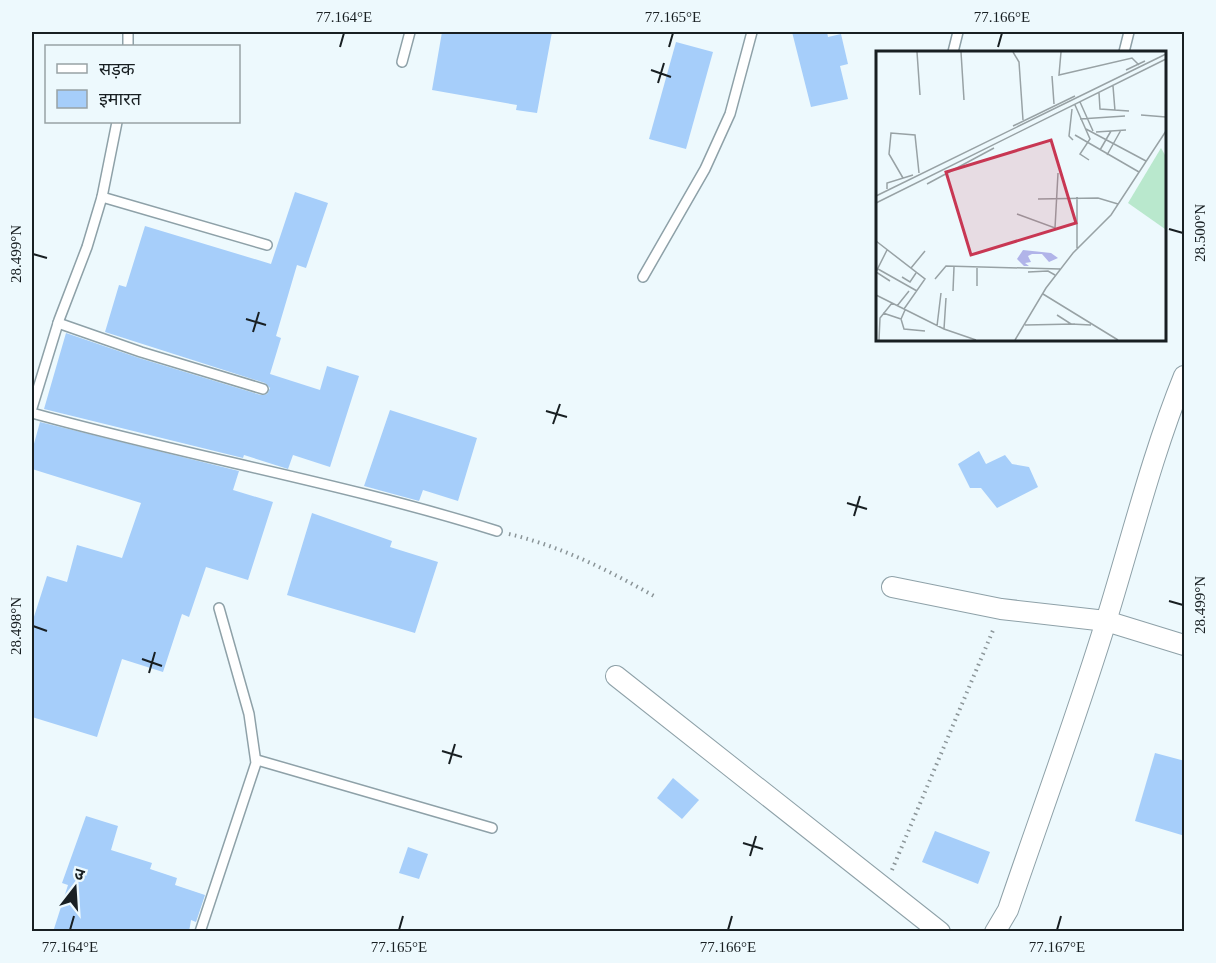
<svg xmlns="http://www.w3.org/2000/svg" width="1216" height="963" viewBox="0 0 1216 963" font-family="'Times New Roman','Noto Sans Devanagari',serif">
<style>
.building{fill:#a6cefa}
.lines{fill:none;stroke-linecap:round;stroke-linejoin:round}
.service-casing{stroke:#8ea1a8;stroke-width:12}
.minor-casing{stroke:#8ea1a8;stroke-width:22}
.path{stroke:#8b9598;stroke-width:4;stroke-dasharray:1.5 4.5;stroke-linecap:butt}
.service{stroke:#fff;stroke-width:9}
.minor{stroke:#fff;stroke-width:20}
.ticks{fill:none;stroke:#181f22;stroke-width:2}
.inset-road{fill:none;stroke:#98a2a5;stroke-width:1.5}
.view{fill:#c83753;fill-opacity:0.15;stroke:#c83753;stroke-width:3}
.inset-edge{fill:none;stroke:#181f22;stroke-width:3}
.neatline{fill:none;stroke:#181f22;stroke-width:2}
.ticks-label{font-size:15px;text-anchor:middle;fill:#181f22}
</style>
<rect width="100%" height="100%" fill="#edf9fd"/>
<g class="building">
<polygon points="442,32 552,32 537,113 516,110 517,105 432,90"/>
<polygon points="792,32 827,32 828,37 841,34 848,64 840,66 848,99 811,107"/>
<polygon points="676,42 713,52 686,149 649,139"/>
<polygon points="295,192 328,203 306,268 297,265 276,336 281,338 270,374 320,390 327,366 359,376 330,467 293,455 288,469 244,455 243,458 44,409 66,333 139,358 261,395 267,394 270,388 265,383 105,332 119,285 126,287 145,226 271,264"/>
<polygon points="390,410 477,438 458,501 423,490 419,501 364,486"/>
<polygon points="40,422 239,471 233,490 273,502 248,580 206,567 189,617 182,614 163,672 122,659 97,737 32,717 32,623 47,576 67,582 77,545 122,558 141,503 32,469 32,451"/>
<polygon points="979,451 986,464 1005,455 1012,464 1029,467 1038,487 997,508 981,488 970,488 958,464"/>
<polygon points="312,513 392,541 390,547 438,562 415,633 287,595"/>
<polygon points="1155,753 1185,761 1185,836 1135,821"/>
<polygon points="673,778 699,800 682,819 657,798"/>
<polygon points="86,816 118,826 111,850 152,863 150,869 177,878 175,885 205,895 196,922 191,920 189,932 53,932 68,885 62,883"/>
<polygon points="935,831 990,852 978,884 922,862"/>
<polygon points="408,847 428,854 419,879 399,873"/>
</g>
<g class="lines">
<defs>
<g id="service">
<polyline points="128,46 128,32"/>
<polyline points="953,52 958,32"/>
<polyline points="1124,52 1129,32"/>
<polyline points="402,62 410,32"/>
<polyline points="102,197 267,245"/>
<polyline points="643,277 705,169 730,114 752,32"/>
<polyline points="58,323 141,352 263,389"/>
<polyline points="32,408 59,320 87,247 102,197 117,122"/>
<path d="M32,413C186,456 344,483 497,531"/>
<polyline points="257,760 492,828"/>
<polyline points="200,932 256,763 249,714 219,608"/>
</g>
<g id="minor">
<polyline points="892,587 1001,609 1106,621 1184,645"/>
<polyline points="616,676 940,932"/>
<path d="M995,932L1008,910C1041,813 1077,716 1107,618C1132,537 1152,455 1184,376"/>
</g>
</defs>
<use href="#service" class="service-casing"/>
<use href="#minor" class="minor-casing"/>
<g class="path">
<path d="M509,534C560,546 608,570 654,596"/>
<polyline points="892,870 994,628"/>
</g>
<use href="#service" class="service"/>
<use href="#minor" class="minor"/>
</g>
<path class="ticks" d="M340,47L344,33M669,47L673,33M998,47L1002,33M651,70L671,77M658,83L664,63M1169,229L1183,233M33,254L47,258M246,319L266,325M253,332L259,312M546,411L567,417M553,424L560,404M847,503L867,509M854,516L860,496M1169,601L1183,605M33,626L47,631M142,659L162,666M149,673L155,652M442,751L462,757M449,764L455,744M743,843L763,849M750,856L756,836M70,930L74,916M399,930L403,916M728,930L732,916M1057,930L1061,916"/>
<g transform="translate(876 51)">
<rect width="290" height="290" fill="#edf9fd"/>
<path d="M285,97L289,104V178L252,152Z" fill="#b9e8cd"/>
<path d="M147,199L175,202L182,207L173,211L166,203H156L152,205L155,211L149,212L153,215H148L141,208Z" fill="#b1b4e9"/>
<path class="inset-road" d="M41,1L44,44M85,1L88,49M137,1L143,11L147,69M185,1L183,24L256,7L263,14M250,19L269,10M176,25L178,53M237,35L239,60M223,42L224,58L253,60M204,51L217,80M199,54L214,88L204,103L213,109M196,58L193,85L197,89M265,64L290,66M204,68L249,65M137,75L199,45M210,78L270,110M220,81L250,79M199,84L263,121M224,99L235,80M231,104L245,79M27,127L13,103L15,82L39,84L43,122M51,133L118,97M11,138V132L37,124M0,145L290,3M201,146V197M162,148L222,147L242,153M0,152L290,8M141,163L179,177L182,122M0,190L49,228L28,258M11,199L0,221L14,230M101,216V235M35,217L49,200M2,218L41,240M152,221L172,220L179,224M26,226L34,231L40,222M59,228L70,215L184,218M77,240L78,216M167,243L242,289M0,244L68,278L100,289M21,255L33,240M7,262L25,268L29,259M181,264L195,273L215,274M25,268L28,278L49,280M149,274L199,273M61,275L65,242M68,278L70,247M3,289L4,267L16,252M139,289L170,237L197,202L235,164L290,80"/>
<path class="view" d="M175,89L200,172L95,204L70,121Z"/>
<rect width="290" height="290" class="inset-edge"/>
</g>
<rect width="1216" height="963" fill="none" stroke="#edf9fd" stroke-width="66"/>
<rect x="45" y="45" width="195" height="78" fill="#edf9fd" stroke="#98a2a5" stroke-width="1.5"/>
<rect x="57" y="64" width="30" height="9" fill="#ffffff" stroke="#98a2a5" stroke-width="1.5"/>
<text x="99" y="75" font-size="18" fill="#181f22">सड़क</text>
<rect x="57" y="90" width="30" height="18" fill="#a6cefa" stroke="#98a2a5" stroke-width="1.5"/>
<text x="99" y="105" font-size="18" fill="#181f22">इमारत</text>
<g transform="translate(75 888) rotate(17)" stroke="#edf9fd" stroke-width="4.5" paint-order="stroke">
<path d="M0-4.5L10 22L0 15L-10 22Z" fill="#181f22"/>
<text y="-9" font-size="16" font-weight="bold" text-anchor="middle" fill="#181f22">उ</text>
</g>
<rect x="33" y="33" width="1150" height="897" class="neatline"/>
<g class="ticks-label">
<text x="344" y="22">77.164°E</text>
<text x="673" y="22">77.165°E</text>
<text x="1002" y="22">77.166°E</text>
<text transform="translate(1200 233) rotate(-90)" y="5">28.500°N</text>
<text transform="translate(16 254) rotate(-90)" y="5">28.499°N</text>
<text transform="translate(1200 605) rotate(-90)" y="5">28.499°N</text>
<text transform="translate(16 626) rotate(-90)" y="5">28.498°N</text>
<text x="70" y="952">77.164°E</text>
<text x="399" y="952">77.165°E</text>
<text x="728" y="952">77.166°E</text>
<text x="1057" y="952">77.167°E</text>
</g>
</svg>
